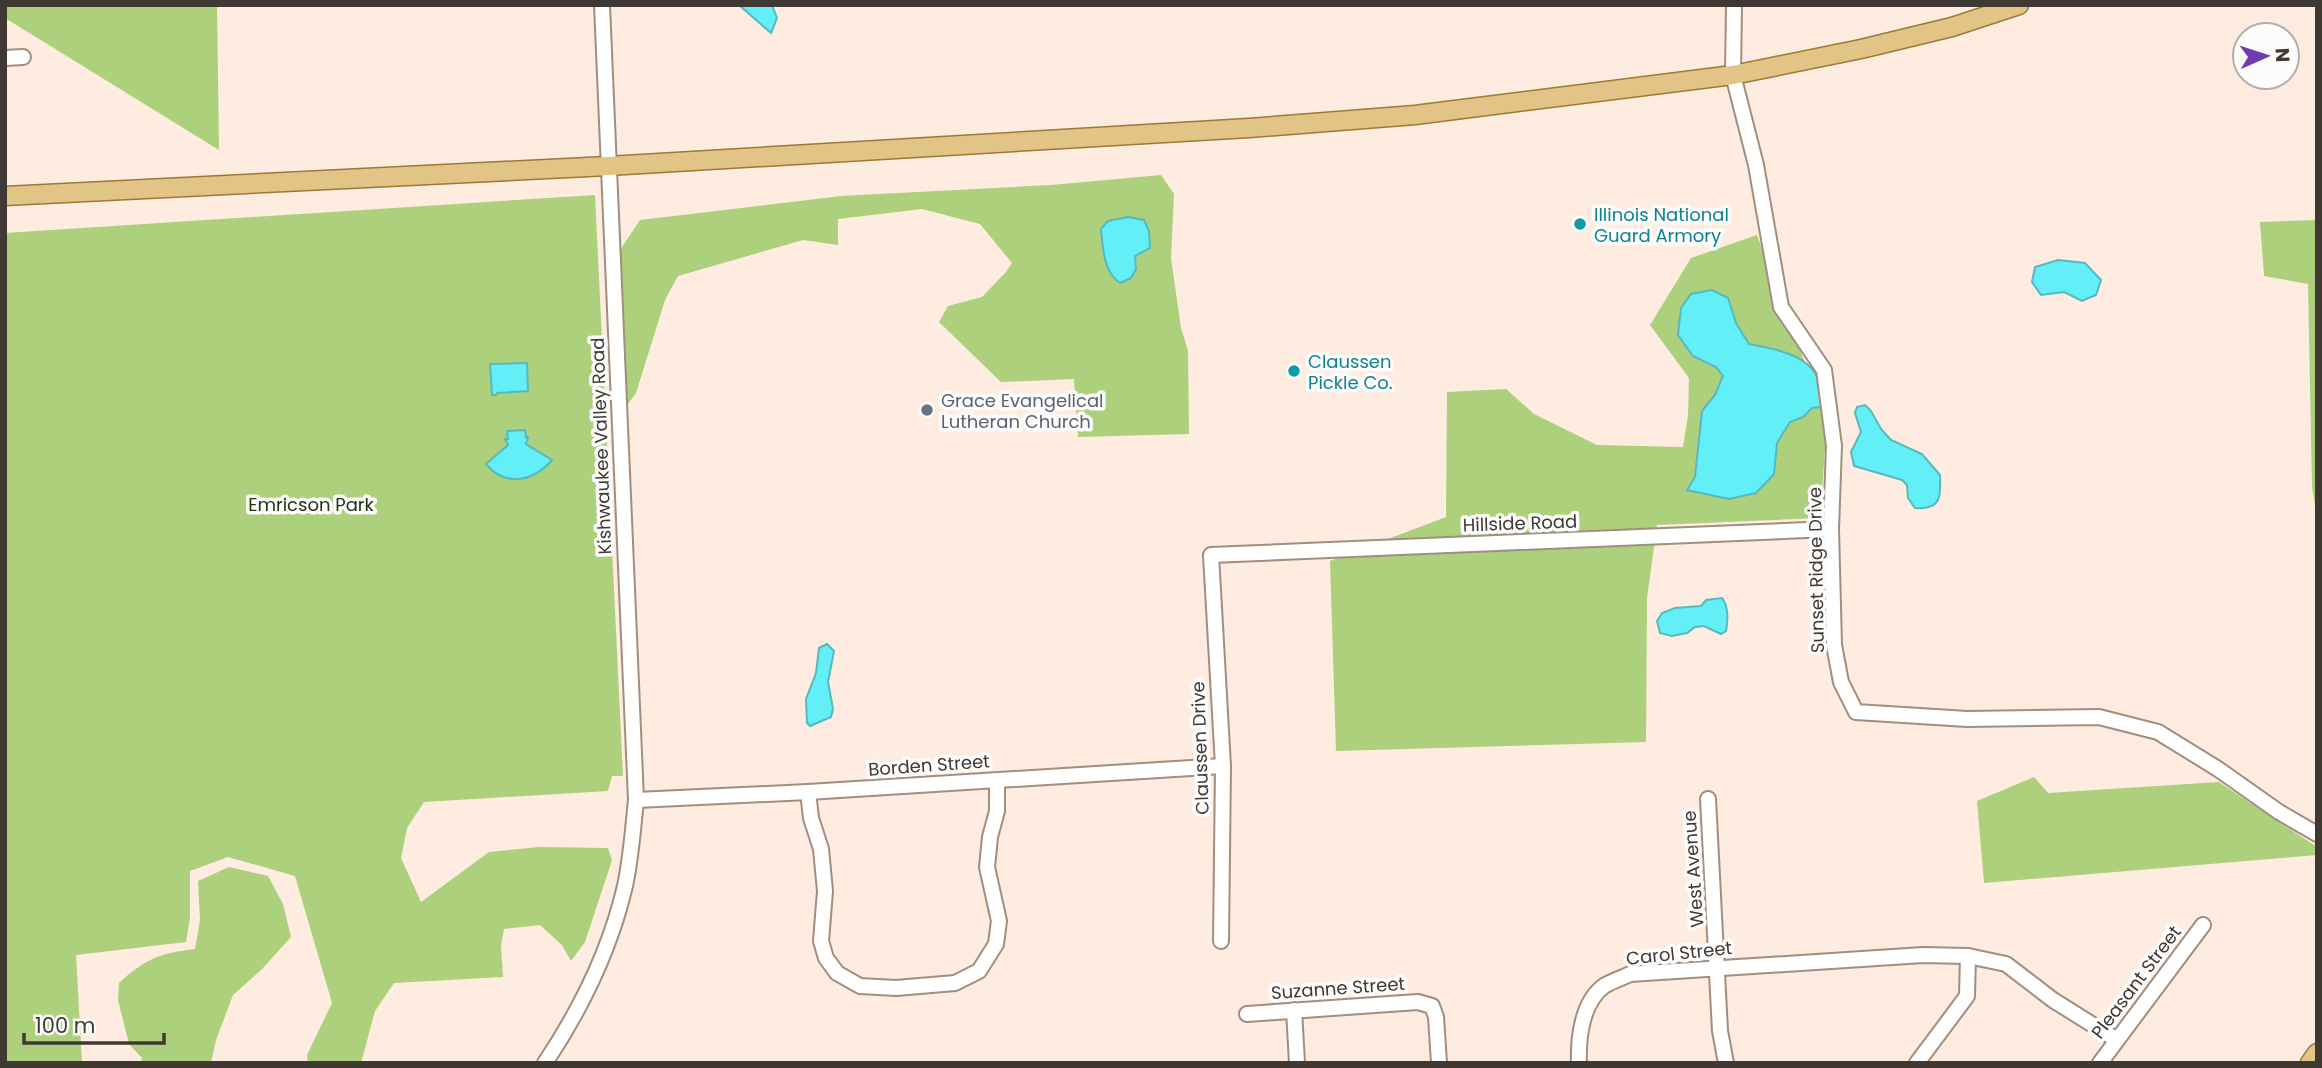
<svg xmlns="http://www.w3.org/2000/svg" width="2322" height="1068" viewBox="0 0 2322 1068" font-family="Poppins,sans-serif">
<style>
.green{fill:#acd07b}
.water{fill:#62eff8;stroke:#58b8bd;stroke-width:2}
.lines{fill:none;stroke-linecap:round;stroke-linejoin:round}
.minor-casing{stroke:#a18e7f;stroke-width:18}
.major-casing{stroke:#9c7935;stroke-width:21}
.minor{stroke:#fff;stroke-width:14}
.major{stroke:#e1c486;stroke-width:18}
.culture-dot{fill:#0f9aa8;stroke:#fcfcfc;stroke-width:2.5}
.worship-dot{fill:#6b7280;stroke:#fcfcfc;stroke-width:2.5}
.labels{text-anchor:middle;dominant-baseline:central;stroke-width:7;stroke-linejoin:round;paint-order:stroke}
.culture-label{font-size:18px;fill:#0d838f;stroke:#fcfcfc;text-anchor:start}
.worship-label{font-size:18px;fill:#5b616d;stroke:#fcfcfc;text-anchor:start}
.street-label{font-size:18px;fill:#403832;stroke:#fcfcfc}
.park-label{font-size:18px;fill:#23310d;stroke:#fcfcfc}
</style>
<rect width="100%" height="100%" fill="#fdecdf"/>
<g class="green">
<polygon points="5,5 217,5 219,150 5,18"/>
<polygon points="1161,175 1174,194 1171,258 1181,328 1188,351 1189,434 1078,437 1074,379 1001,382 939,322 948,306 982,297 1006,272 1012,263 980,224 922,209 838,219 838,245 803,240 678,276 665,300 636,393 627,405 618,253 640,220 841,196 1051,185"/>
<polygon points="595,195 623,776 612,776 608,791 424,802 407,828 401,858 421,902 489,852 539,847 608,848 612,860 585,942 571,961 562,945 540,925 504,929 501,946 503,977 394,983 375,1011 361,1063 308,1063 307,1055 332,1003 295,876 228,857 190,871 190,917 186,942 76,955 82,1063 5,1063 5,233"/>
<polygon points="2317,220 2317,519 2312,487 2308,284 2264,276 2260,222"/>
<polygon points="1757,235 1827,422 1820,518 1657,525 1647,598 1646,742 1336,751 1330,561 1446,517 1447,392 1506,389 1534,414 1597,445 1683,447 1688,415 1689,378 1650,325 1691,258"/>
<polygon points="2034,777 2048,793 2219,782 2317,847 2317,855 1984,883 1977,801"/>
<path d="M229,867L268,876L283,904L291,937L262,969L233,995L216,1040L211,1063H141L142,1058L129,1044L118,1000L119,983C145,959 160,953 195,949L200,920L198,881Z"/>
</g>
<g class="water">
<polygon points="739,5 772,5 777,18 771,33"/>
<path d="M1128,217L1144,220L1149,231L1150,248L1135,256L1136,269L1131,278L1120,283C1103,272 1103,247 1101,229L1108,221Z"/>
<polygon points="2058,260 2085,263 2101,280 2096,295 2082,301 2064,292 2041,295 2032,282 2035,267"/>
<path d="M1712,290L1728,298L1736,323L1749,344C1786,351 1828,359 1821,407L1812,408L1803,417L1790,422L1777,443L1774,474L1756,493L1729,499L1687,490L1695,477L1702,411L1715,395L1723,376L1716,367L1693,356L1678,335L1681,308L1691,294Z"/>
<polygon points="527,363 528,391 497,393 496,395 492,395 490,364"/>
<path d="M1865,405L1871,411L1881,429L1891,440L1922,454L1940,475C1941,497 1941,510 1915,508L1908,498L1907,485L1902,480L1854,466L1851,452L1861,432L1855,413L1857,407Z"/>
<path d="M525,430L526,437H528L526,444L552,460C534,481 506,488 486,464L508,445L505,439H508L507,431Z"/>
<path d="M1722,598C1729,607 1728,620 1726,631L1721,634L1704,626L1695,627L1687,633L1672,636L1660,633L1657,621L1662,613L1675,608L1701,606L1706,600Z"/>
<polygon points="827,644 834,651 828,682 833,709 831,717 810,726 807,723 806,699 816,673 819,648"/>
</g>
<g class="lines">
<defs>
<g id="minor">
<polyline points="5,58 23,57"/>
<polyline points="1733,75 1756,165 1781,307 1824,370 1834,446 1831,529 1834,645 1841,682 1856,712 1967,719 2099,717 2158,732 2218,769 2279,812 2317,834"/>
<polyline points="1733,75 1734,5"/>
<polyline points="808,792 811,818 821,849 825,891 821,941 826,958 837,973 860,986 896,988 955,983 979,971 996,944 999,921 987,867 990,837 997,811 997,780"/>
<polyline points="1708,799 1720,1031 1726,1063"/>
<polyline points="636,800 808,792 1223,766"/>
<polyline points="1221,941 1223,766 1211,555 1831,529"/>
<polyline points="1294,1010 1297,1063"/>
<polyline points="1247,1014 1418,1002 1432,1006 1436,1017 1439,1063"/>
<path d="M545,1063C581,1009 610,950 625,886C631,858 633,829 636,800L602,5"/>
<path d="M1579,1063C1578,1038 1582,1002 1604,986C1612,981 1622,978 1630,974L1923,955L1968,956L2006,964L2053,1000L2117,1040"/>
<polyline points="1917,1063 1967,996 1968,956"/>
<polyline points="2100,1063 2203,925"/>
</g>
<g id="major">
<polyline points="5,196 608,166 1249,128 1415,115 1733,75 1861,49 1952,27 2019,5"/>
<polyline points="2310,1063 2317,1053"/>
</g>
</defs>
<use href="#minor" class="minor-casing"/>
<use href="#major" class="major-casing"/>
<use href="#minor" class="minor"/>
<use href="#major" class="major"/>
</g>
<g class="culture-dot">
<circle cx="1580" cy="224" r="7"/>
<circle cx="1294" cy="371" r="7"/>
</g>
<circle class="worship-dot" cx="927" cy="410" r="7"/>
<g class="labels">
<g class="culture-label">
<text x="1594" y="214">Illinois National<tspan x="1594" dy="21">Guard Armory</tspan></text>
<text x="1308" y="361">Claussen<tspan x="1308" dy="21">Pickle Co.</tspan></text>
</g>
<g class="worship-label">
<text x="941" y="400">Grace Evangelical<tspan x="941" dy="21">Lutheran Church</tspan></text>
</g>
<g class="street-label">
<text transform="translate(601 446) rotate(-92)">Kishwaukee Valley Road</text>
<text transform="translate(1520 523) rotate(-2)">Hillside Road</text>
<text transform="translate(1816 570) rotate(-91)">Sunset Ridge Drive</text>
<text transform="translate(1200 748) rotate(-92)">Claussen Drive</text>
<text transform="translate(929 765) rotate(-4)">Borden Street</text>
<text transform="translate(1693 869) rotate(-94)">West Avenue</text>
<text transform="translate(1679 953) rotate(-6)">Carol Street</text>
<text transform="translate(2136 982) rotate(-53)">Pleasant Street</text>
<text transform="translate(1338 988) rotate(-4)">Suzanne Street</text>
</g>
<g class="park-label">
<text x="311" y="504">Emricson Park</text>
</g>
</g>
<rect width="2322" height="1068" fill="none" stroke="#403832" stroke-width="14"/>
<g transform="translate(2266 56) rotate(87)"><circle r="33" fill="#fcfcfc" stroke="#b1aeab" stroke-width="2"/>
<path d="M0-5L12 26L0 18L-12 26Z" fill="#703bb2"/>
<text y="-10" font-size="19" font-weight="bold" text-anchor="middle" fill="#403832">N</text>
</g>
<path d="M24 1033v10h140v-10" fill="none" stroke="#403832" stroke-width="3.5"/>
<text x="35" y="1033" font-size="21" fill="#403832" stroke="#fcfcfc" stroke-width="5" paint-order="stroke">100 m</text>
</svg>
